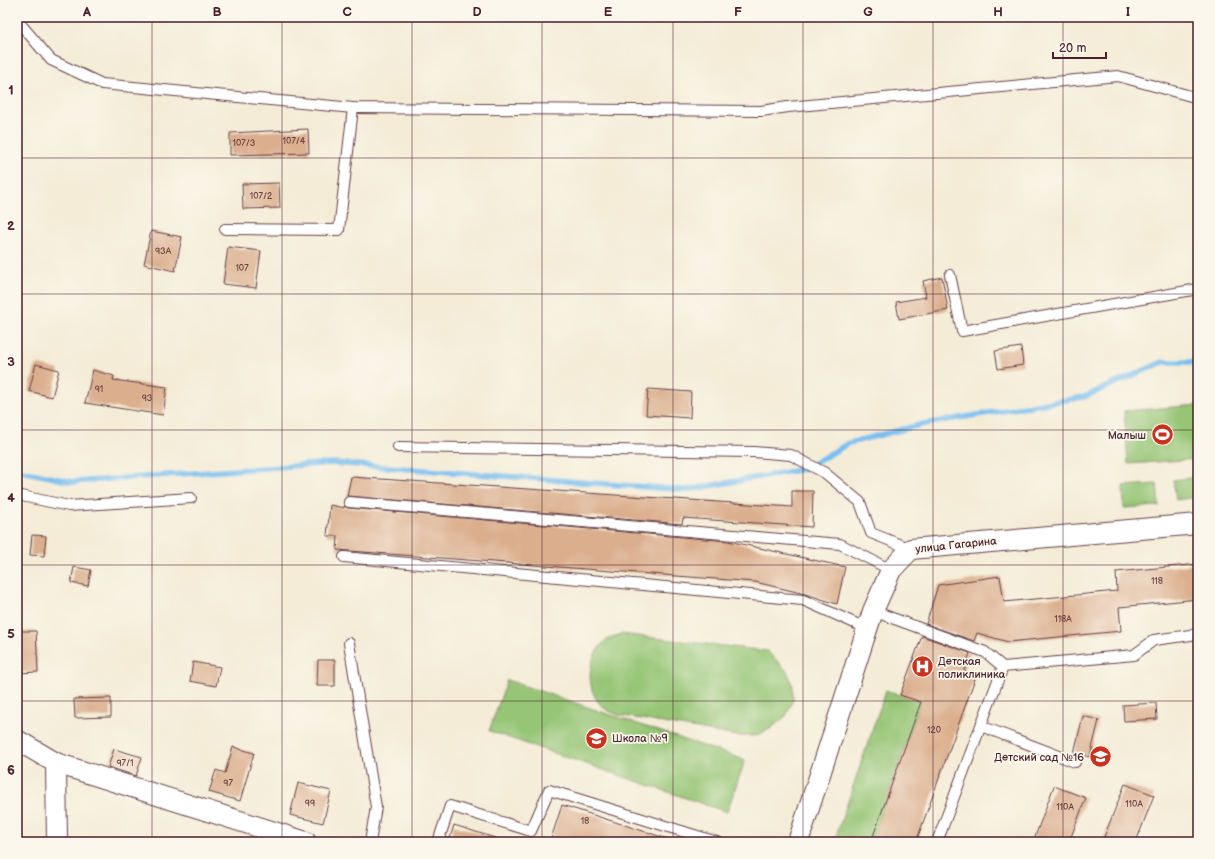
<svg xmlns="http://www.w3.org/2000/svg" width="1215" height="859" viewBox="0 0 1215 859" font-family="'Balsamiq Sans',sans-serif">
<style>
.green{fill:#95c574;stroke:#707250}
.lines{fill:none;stroke-linecap:round;stroke-linejoin:round}
.stream{stroke:#77beef;stroke-width:5.5}
.building{fill:#dbaf8e}
.lane-casing{stroke:#643e45;stroke-width:12}
.street-casing{stroke:#643e45;stroke-width:22}
.lane{stroke:#fff;stroke-width:10}
.street{stroke:#fff;stroke-width:20}
.grid{fill:none;stroke:#4a1f2b;stroke-width:1;stroke-opacity:0.55}
.labels{text-anchor:middle;dominant-baseline:central;stroke-width:3.5;stroke-linejoin:round;paint-order:stroke}
.number-label{font-size:9px;fill:#6e4344}
.poi-label{font-size:11px;fill:#4a1f2b;stroke:#fbf7ec;text-anchor:end}
.street-label{font-size:11px;fill:#4a1f2b;stroke:#fbf7ec}
.neatline{fill:none;stroke:#4a1f2b;stroke-width:1.5}
.grid-label{font-size:13px;text-anchor:middle;font-weight:bold;fill:#4a1f2b}
</style>
<rect width="100%" height="100%" fill="#fbf7ec"/>
<filter id="ink" filterUnits="userSpaceOnUse"><feTurbulence type="fractalNoise" baseFrequency=".025" numOctaves="2"/><feDisplacementMap in="SourceGraphic" scale="8" xChannelSelector="R" yChannelSelector="G"/><feConvolveMatrix kernelMatrix="1 2 1 2 8 2 1 2 1" color-interpolation-filters="sRGB"/></filter>
<filter id="wash" filterUnits="userSpaceOnUse"><feTurbulence type="fractalNoise" baseFrequency=".012" numOctaves="4" result="noise"/><feDisplacementMap in="SourceGraphic" scale="16" xChannelSelector="R" yChannelSelector="G"/><feGaussianBlur stdDeviation="0.9" result="paint"/><feColorMatrix in="noise" values="0 0 0 0 0 0 0 0 0 0 0 0 0 0 0 0 0 1.4 0 .05"/><feComposite in="paint" operator="in"/></filter>
<g filter="url(#wash)">
<rect width="100%" height="100%" fill="#f4ecd7"/>
<g class="green">
<polygon points="1198,405 1198,459 1128,464 1124,411"/>
<polygon points="1198,477 1198,497 1176,500 1173,480"/>
<polygon points="1157,484 1159,506 1124,508 1123,486"/>
<path d="M621,634L767,651L787,671L793,686V700L786,716L770,729L755,736H737L618,715C614,713 608,711 604,708C584,692 586,655 607,640C611,637 617,636 621,634Z"/>
<polygon points="507,680 745,760 727,812 489,731"/>
<polygon points="886,690 921,702 871,842 834,842"/>
</g>
<g class="lines">
<polyline class="stream" points="17,470 73,482 333,463 686,490 804,469 849,443 924,424 1084,397 1163,362 1198,362"/>
</g>
<g id="blocks">
<g class="building">
<polygon points="308,129 309,153 230,155 230,133"/>
<polygon points="279,183 280,208 243,209 242,184"/>
<polygon points="151,231 182,237 175,271 144,264"/>
<polygon points="228,247 261,251 256,288 223,284"/>
<polygon points="942,277 948,310 899,319 896,302 926,297 923,281"/>
<polygon points="1021,347 1023,365 998,369 995,351"/>
<polygon points="36,364 59,370 52,397 29,391"/>
<polygon points="93,370 114,376 113,380 167,387 163,415 85,403"/>
<polygon points="648,389 691,392 690,418 646,415"/>
<polygon points="351,477 792,507 792,491 813,491 812,527 683,518 682,524 347,496"/>
<polygon points="330,505 344,508 344,506 348,508 728,541 845,567 837,604 805,594 755,582 337,550 338,536 327,536"/>
<polygon points="32,535 46,536 44,556 30,555"/>
<polygon points="1198,564 1198,599 1119,607 1121,631 1008,642 977,633 974,641 926,624 938,585 1000,576 1004,602 1117,591 1116,572"/>
<polygon points="74,567 91,570 88,586 71,583"/>
<polygon points="17,631 36,631 38,672 17,673"/>
<polygon points="922,636 970,653 964,671 976,676 916,842 871,842 921,702 900,695"/>
<polygon points="318,660 335,660 335,686 317,686"/>
<polygon points="193,662 220,667 216,686 190,681"/>
<polygon points="111,698 111,717 75,718 74,699"/>
<polygon points="1156,703 1157,719 1124,721 1123,705"/>
<polygon points="1083,716 1099,720 1090,757 1074,753"/>
<polygon points="233,747 254,753 240,801 209,792 216,770 225,773"/>
<polygon points="114,749 142,757 136,776 108,767"/>
<polygon points="298,783 331,791 323,823 290,815"/>
<polygon points="1125,784 1154,795 1136,842 1102,842"/>
<polygon points="1054,786 1086,798 1069,842 1033,842"/>
<polygon points="562,805 668,839 668,842 550,842"/>
<polygon points="454,825 498,839 497,842 449,842"/>
</g>
</g>
</g>
<g filter="url(#ink)">
<use href="#blocks" fill-opacity="0" stroke="#643e45" stroke-width="1"/>
<g class="lines">
<defs>
<g id="lane">
<polyline points="17,20 51,60 102,84 353,108 761,111 788,107 1118,76 1198,98"/>
<polyline points="225,229 339,230 353,108"/>
<polyline points="950,275 962,331 1198,289"/>
<polyline points="398,447 754,452 791,455 825,473 860,502 871,533 911,549"/>
<polyline points="17,495 69,506 191,498"/>
<polyline points="349,502 840,544 891,570"/>
<polyline points="344,557 803,600 868,629"/>
<polyline points="873,611 985,652 1003,667 1134,655 1154,640 1198,634"/>
<polyline points="349,643 376,807 370,842"/>
<polyline points="981,726 1075,762"/>
<polyline points="438,842 450,806 531,831 549,790 717,842"/>
<polyline points="937,842 1003,667"/>
</g>
<g id="street">
<polyline points="17,740 56,763 57,842"/>
<polyline points="56,763 306,842"/>
<polyline points="798,842 873,611 891,570 911,549 1198,524"/>
</g>
</defs>
<use href="#lane" class="lane-casing"/>
<use href="#street" class="street-casing"/>
<use href="#lane" class="lane"/>
<use href="#street" class="street"/>
</g>
</g>
<path class="grid" d="M152,17V842M282,17V842M412,17V842M542,17V842M673,17V842M803,17V842M933,17V842M1063,17V842M17,158H1198M17,294H1198M17,430H1198M17,565H1198M17,701H1198"/>
<defs>
<symbol id="stadium-disc" viewBox="-11 -11 22 22"><circle r="9.5" fill="#c8321e" stroke="#fbf7ec"/><path d="M0-5a6.5 5 0 1 0 0 10a6.5 5 0 1 0 0-10ZM-3.5-1.8h7v3.6h-7Z" fill="#fff"/></symbol>
<symbol id="hospital-disc" viewBox="-11 -11 22 22"><circle r="9.5" fill="#c8321e" stroke="#fbf7ec"/><path d="M-5-5h3v3.5h4V-5h3V5h-3V1.5h-4V5h-3Z" fill="#fff"/></symbol>
<symbol id="school-disc" viewBox="-11 -11 22 22"><circle r="9.5" fill="#c8321e" stroke="#fbf7ec"/><path d="M0-5L7-2L0 1L-7-2ZM-4 1L0 2.5L4 1V4Q0 6-4 4Z" fill="#fff"/></symbol>
</defs>
<g fill-rule="evenodd">
<use href="#stadium-disc" x="1150" y="422" width="25" height="25"/>
<use href="#hospital-disc" x="910" y="654" width="25" height="25"/>
<use href="#school-disc" x="584" y="726" width="25" height="25"/>
<use href="#school-disc" x="1088" y="744" width="25" height="25"/>
</g>
<g class="labels">
<g class="number-label">
<text x="294" y="141">107/4</text>
<text x="244" y="143">107/3</text>
<text x="261" y="196">107/2</text>
<text x="163" y="251">93А</text>
<text x="242" y="268">107</text>
<text x="99" y="389">91</text>
<text x="147" y="398">93</text>
<text x="1157" y="581">118</text>
<text x="1063" y="619">118А</text>
<text x="934" y="730">120</text>
<text x="125" y="763">97/1</text>
<text x="228" y="783">97</text>
<text x="310" y="803">99</text>
<text x="1134" y="804">110А</text>
<text x="1065" y="807">110А</text>
<text x="585" y="821">18</text>
</g>
<g class="poi-label">
<text x="1146" y="435">Малыш</text>
<text x="938" y="661" text-anchor="start">Детская<tspan x="938" dy="13">поликлиника</tspan></text>
<text x="612" y="738" text-anchor="start">Школа №9</text>
<text x="1084" y="757">Детский сад №16</text>
</g>
<g class="street-label">
<text transform="translate(956 545) rotate(-6)">улица Гагарина</text>
</g>
</g>
<rect width="1215" height="859" fill="none" stroke="#fbf7ec" stroke-width="44"/>
<path d="M1053 52v6h53v-6" fill="none" stroke="#4a1f2b" stroke-width="2"/>
<text x="1059" y="52" font-size="12" fill="#4a1f2b" stroke="#fbf7ec" stroke-width="3" paint-order="stroke">20 m</text>
<rect x="22" y="22" width="1171" height="815" class="neatline"/>
<g class="grid-label">
<text x="87" y="16">A</text>
<text x="217" y="16">B</text>
<text x="347" y="16">C</text>
<text x="477" y="16">D</text>
<text x="608" y="16">E</text>
<text x="738" y="16">F</text>
<text x="868" y="16">G</text>
<text x="998" y="16">H</text>
<text x="1128" y="16">I</text>
<text x="11" y="94">1</text>
<text x="11" y="230">2</text>
<text x="11" y="366">3</text>
<text x="11" y="502">4</text>
<text x="11" y="638">5</text>
<text x="11" y="774">6</text>
</g>
</svg>
